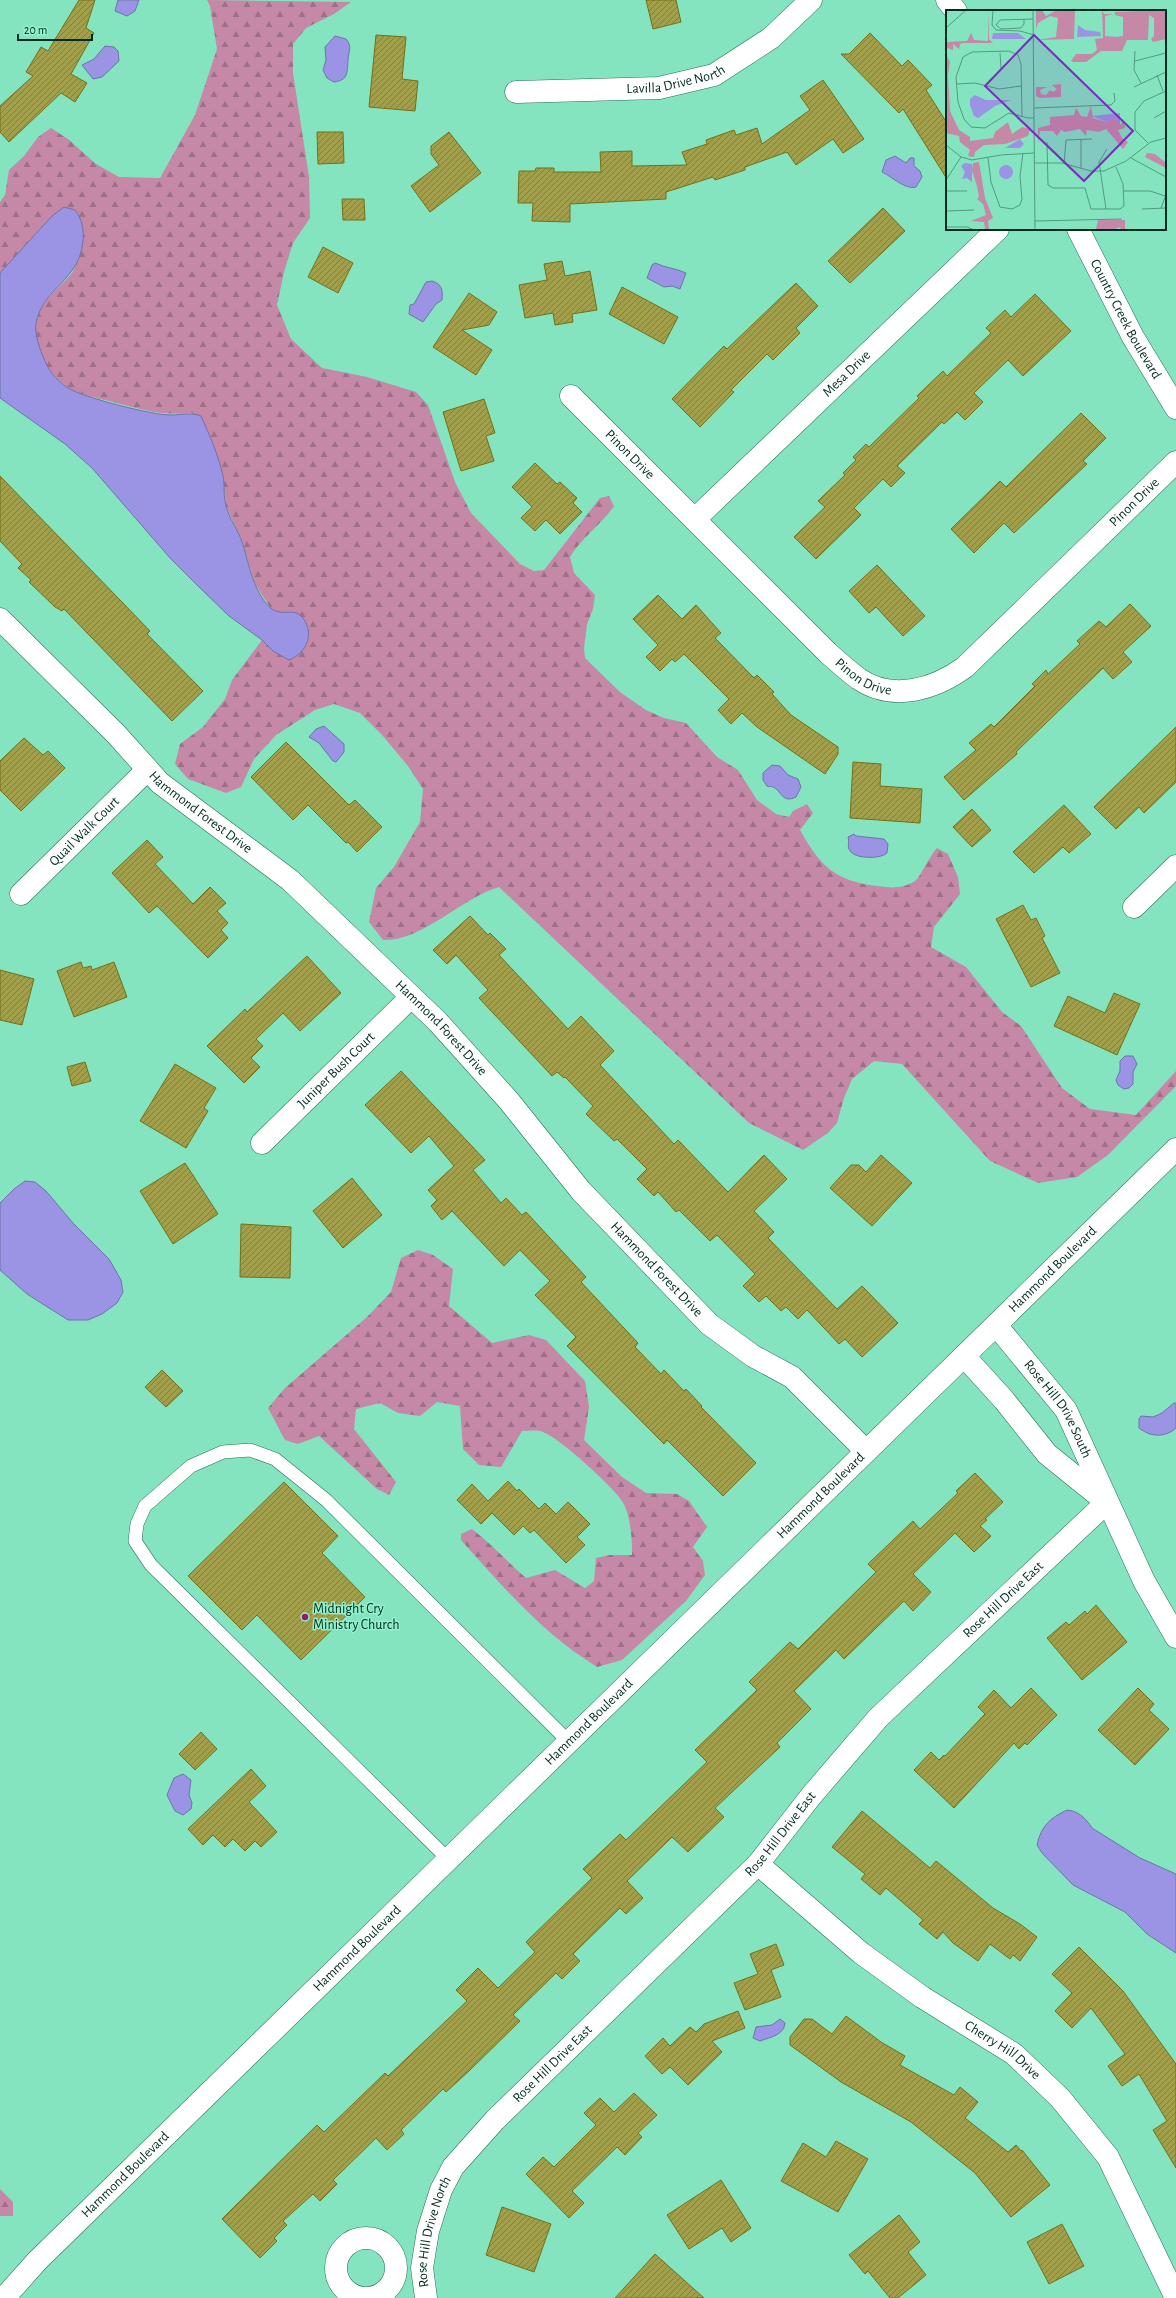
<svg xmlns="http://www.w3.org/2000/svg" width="1176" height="2298" viewBox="0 0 1176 2298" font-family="'Alegreya Sans',sans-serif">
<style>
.forest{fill:url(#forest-firs)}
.water{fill:#9b93e4;stroke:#6d74a9}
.building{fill:url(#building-hatch);stroke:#737016}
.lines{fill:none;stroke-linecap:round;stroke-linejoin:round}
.service-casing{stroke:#247057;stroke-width:14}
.minor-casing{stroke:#247057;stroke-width:23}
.tertiary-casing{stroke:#247057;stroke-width:23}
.service{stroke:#fff;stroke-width:13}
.minor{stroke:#fff;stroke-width:22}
.tertiary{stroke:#fff;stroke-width:22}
.poi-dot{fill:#9a186c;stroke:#91f1cc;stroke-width:1.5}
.labels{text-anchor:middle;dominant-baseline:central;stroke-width:3;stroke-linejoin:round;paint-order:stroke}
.street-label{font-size:14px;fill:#012d20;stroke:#91f1cc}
.poi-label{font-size:14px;fill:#012d20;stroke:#91f1cc;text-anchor:start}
.inset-road{fill:none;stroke:#509b80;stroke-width:1}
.view{fill:#7b2cbf;fill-opacity:0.15;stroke:#7b2cbf;stroke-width:2}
.inset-edge{fill:none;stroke:#012d20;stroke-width:2}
</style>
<defs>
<pattern id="forest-firs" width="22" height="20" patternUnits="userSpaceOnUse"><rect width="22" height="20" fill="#c588a7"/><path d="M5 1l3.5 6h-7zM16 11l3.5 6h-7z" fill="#9e7088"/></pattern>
<pattern id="building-hatch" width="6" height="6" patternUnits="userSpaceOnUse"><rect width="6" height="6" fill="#a29f4c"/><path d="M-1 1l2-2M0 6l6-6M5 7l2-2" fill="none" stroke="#82823f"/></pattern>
</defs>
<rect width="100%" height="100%" fill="#84e4c0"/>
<g class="forest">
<path d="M207,0L351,2L334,14L306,28L293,44V73L309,177L310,218L293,243L284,272L277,305L291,339L322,368L367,377L416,392L428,405L455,482L471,513L520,564L534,571L544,570L600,498L609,496L614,506C601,525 582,537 570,557L574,573L595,595L593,609L587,624L584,648L585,658L620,692L646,710L664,718L686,723L717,757L738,770L757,800L776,814L789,817L793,811L807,804L813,813L800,830C820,866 835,881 877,886C892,888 902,889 915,881C920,878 930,855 937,848L948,854L958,877L960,894L934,927L931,947L966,967L1002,1012L1021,1026L1062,1088L1090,1109L1136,1115L1176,1071V1086L1108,1155L1077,1177L1038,1183L990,1161L902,1064L874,1061L852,1079L844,1098L837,1123L828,1133L803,1150L749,1123L499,887C463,897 421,942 383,940L369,922L376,888L394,867L420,822L423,789L408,766L383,736L360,713L334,704L315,710L276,735L254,759L241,787L226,793L188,779L175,764L180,744L203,727L225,699L232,680L262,640L273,651L281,614L271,609L255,584L242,541L226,506L223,478L192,413C161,416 139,409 109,401C98,398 84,396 74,391C52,381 32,348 36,324C39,301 59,289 72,273C75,269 76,263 77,258C82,240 86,226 75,210L52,216L0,273V202L5,195L9,170L24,156L38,137L51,128L68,139L96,164L119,177L160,178L195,115L217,49L210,6Z"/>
<path d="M418,1250L433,1255L453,1269L449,1306L492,1343L529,1335L546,1340L585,1381L589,1407L584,1440L622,1477L646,1493L677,1494L689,1501L707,1527L693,1547L703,1561L705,1575L686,1601L622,1660L597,1667C543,1634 503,1587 461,1540V1534L472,1529C492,1544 507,1562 526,1578L555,1570L585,1588L594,1581L596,1558L610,1555H632C632,1538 631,1520 624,1504C618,1491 555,1433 540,1431C534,1430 528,1431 522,1431L501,1467L479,1465L463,1449L460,1406L437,1402L420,1416L398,1413L380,1403L356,1409L354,1429L396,1482L389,1495L377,1489L319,1436L298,1444L285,1440L268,1408L285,1388L367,1317L391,1292L401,1258Z"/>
<polygon points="0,2189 13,2202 13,2216 0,2216"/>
</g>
<g class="water">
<polygon points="118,0 139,0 135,11 127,16 115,11"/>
<path d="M335,36L346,39C353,47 348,52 348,61C347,74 348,80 334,82L327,78L323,70L326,60L325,47Z"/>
<polygon points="105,46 114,47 118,51 119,61 102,77 93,79 82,65 94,59"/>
<path d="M895,156L906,163L910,158H914V166L920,171L922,177L916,187C905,190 891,176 882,172L886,160Z"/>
<path d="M64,207L75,210C82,219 84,229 83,241C79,282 43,287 36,323C34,334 40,349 44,359C49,372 60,385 74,391C91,399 152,415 171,415C182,415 190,412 201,416C210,436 218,454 223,476C225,485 223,496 226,506C229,518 238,530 242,542C248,560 251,580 261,596C277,624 291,605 301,616C316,632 307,653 289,660L273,651L262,640L229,616L198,586L170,558L92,468L65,444L0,398V273L52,216Z"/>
<path d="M655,263C666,268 675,268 686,273L680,289L672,286L664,287L647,278L652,265Z"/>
<path d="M432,281C442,284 443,290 442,300L436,304L423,322L409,314L410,305L414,304L426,282Z"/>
<polygon points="324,726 344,744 344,752 336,762 333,761 319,743 309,737 316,729"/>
<path d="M772,765L780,766L788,775L798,779L801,787L796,797C782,804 781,790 773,787C771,786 769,787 767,786L763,780V773Z"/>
<path d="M854,834L856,836L884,839L888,844L887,853C881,859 857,859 851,852C846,847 850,842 848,837Z"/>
<polygon points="1125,1056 1133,1056 1137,1064 1133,1072 1133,1084 1129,1088 1124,1089 1118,1085 1116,1080 1120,1071 1120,1061"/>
<polygon points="25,1181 35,1182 46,1191 73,1223 109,1259 121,1280 123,1292 117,1303 102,1314 88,1320 68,1320 27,1294 0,1270 0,1203 14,1189"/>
<path d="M1174,1403H1176V1428C1165,1438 1150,1437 1139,1428V1419L1141,1416L1153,1417L1162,1413Z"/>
<polygon points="183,1774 191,1780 189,1795 192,1803 191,1809 183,1815 175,1811 167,1795 174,1778"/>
<path d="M1067,1810C1078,1811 1086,1818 1092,1828L1140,1858L1176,1874V1953L1147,1934L1125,1912L1073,1885L1042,1853L1037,1845C1041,1826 1050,1818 1067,1810Z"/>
<path d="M780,2019L785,2023C784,2035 771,2037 760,2041L753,2038L756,2027L772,2025Z"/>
</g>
<g class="building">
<polygon points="79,0 95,0 86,28 94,33 71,74 87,83 75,102 61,93 9,142 0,132 0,106 33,76 26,72 41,47 48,51"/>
<polygon points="646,0 676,0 681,22 653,29"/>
<polygon points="870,33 902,66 908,60 932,85 926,90 947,123 947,179 903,109 899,113 841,54 849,54"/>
<polygon points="376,35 406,37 402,79 418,81 415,111 369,107"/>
<polygon points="823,80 864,139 843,153 833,139 796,165 787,152 745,167 745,170 715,180 713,177 666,192 666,199 570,204 570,222 532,221 533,203 518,203 519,171 535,171 536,168 554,168 554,172 601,172 600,152 632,151 632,166 687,165 682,152 707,144 706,140 734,130 736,135 757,128 762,144 810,110 800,96"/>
<polygon points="317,132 343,132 344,163 318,164"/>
<polygon points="449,132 481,173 430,212 411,186 439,165 431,154 431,146"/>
<polygon points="342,199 364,199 365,220 343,220"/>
<polygon points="883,208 905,231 850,283 828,261"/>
<polygon points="323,247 353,263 338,293 308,277"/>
<polygon points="562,261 565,276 590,271 597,310 572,314 573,322 555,325 553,313 525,318 519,285 547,280 544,264"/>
<polygon points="796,283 818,306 796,328 800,333 773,360 767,354 731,390 734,392 700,427 672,399 724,346 727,349"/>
<polygon points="622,287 678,317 664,344 609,314"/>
<polygon points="469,293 497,312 489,325 462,330 492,350 476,375 433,347"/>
<polygon points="1035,294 1071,331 1023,376 1008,360 974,393 983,402 965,420 957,412 944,424 942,422 897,466 905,473 891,487 883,479 854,508 861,515 816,559 794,537 825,507 818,501 845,475 843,473 856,460 853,457 866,444 869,447 919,398 917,396 943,371 947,376 991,333 986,328 1005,310 1011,317"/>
<polygon points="484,399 495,433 486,436 494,461 461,471 443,412"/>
<polygon points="1081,413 1106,438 1083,461 1087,464 1014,533 1004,523 974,553 951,529 1000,481 1006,487"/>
<polygon points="535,463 557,484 560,482 577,498 573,503 582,512 560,534 546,520 535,531 521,518 532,507 512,487"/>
<polygon points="0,476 150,631 147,634 203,691 172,721 64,609 62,611 55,607 29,582 31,580 18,568 22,564 0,541"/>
<polygon points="877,565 925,616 903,636 876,607 869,613 849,591"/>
<polygon points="658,595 682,619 696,605 721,633 715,638 754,678 757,675 774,692 772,694 791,715 838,747 838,754 825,774 757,727 742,713 731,724 718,710 729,699 684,654 675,662 672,659 660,671 646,657 658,645 633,619"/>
<polygon points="1130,604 1151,626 1123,652 1132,662 1113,679 1103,668 1016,752 1017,754 964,800 944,777 976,750 969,743 991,724 994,727 1035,686 1032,684 1046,670 1048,674 1080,644 1077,641 1099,621 1106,627"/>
<polygon points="1176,727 1176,782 1144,813 1139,807 1116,829 1094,807"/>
<polygon points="24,738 43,755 48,751 65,768 21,811 0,790 0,761"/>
<polygon points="286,742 349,805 355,800 382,827 357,852 348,842 346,843 308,805 293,820 251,777"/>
<polygon points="853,762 881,764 880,786 922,789 920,823 850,818"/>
<polygon points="1064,805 1091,834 1069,853 1063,847 1034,873 1013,852"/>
<polygon points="972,809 991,830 972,847 953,827"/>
<polygon points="147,840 163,857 155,864 193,904 210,887 226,903 217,911 228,923 221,930 228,938 208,958 157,906 149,913 112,873"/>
<polygon points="1023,905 1031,920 1036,918 1045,936 1042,938 1060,973 1031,987 996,919"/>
<polygon points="470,916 488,935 490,933 506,949 499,955 568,1029 581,1016 614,1051 600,1065 674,1144 678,1140 728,1192 764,1155 787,1179 754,1211 774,1232 768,1238 837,1309 862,1286 898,1323 862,1357 845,1339 839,1344 807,1310 798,1319 786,1307 781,1311 766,1296 759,1302 743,1286 755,1274 717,1235 710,1241 679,1210 676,1212 658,1192 654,1196 637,1179 647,1169 617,1139 614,1141 586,1114 593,1106 565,1077 564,1078 557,1072 552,1076 479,998 488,990 456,955 447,964 433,950"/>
<polygon points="307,956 341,993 300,1031 283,1013 256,1039 263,1046 251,1058 260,1067 244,1083 207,1046 245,1009 247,1012"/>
<polygon points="81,962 83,968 91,966 92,970 114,962 127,997 74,1017 57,971"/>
<polygon points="0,970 34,979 22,1025 0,1020"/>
<polygon points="1114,993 1140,1004 1117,1055 1054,1026 1068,996 1105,1013"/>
<polygon points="85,1062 91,1081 72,1086 67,1067"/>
<polygon points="175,1064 216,1088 204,1108 208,1111 186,1148 140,1121"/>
<polygon points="401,1071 485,1160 473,1170 501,1203 506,1198 522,1215 526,1212 586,1277 581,1282 638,1343 635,1347 661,1374 664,1370 684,1391 686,1389 702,1406 701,1407 756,1463 723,1496 667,1440 664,1444 567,1346 576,1337 535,1295 550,1281 520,1250 504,1266 452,1211 442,1220 431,1206 437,1200 428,1190 454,1166 429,1136 411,1153 365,1105"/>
<polygon points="881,1155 912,1183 872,1226 830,1188 851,1165 859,1165 866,1172"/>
<polygon points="185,1163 218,1214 173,1244 140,1191"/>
<polygon points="352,1178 382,1215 343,1248 313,1211"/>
<polygon points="241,1224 291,1227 290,1278 240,1277"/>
<polygon points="162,1370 183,1391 166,1407 145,1387"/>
<polygon points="975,1473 1003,1502 985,1519 987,1520 980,1526 991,1536 974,1552 955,1533 913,1574 931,1592 913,1611 904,1601 844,1659 836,1650 794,1691 811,1709 777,1743 780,1747 715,1808 724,1817 688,1852 672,1837 627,1881 643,1898 626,1914 620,1908 573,1954 580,1961 562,1979 556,1973 513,2015 520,2021 469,2071 446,2092 443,2089 401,2130 404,2134 387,2150 376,2138 333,2180 337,2184 320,2201 313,2194 283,2221 287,2225 274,2238 277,2241 260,2258 222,2219 317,2125 324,2132 385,2073 388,2076 467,2001 456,1990 478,1968 498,1988 535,1952 526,1942 592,1878 583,1869 620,1834 626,1840 707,1762 695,1750 757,1690 749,1682 790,1642 798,1649 876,1572 868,1564 913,1521 920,1529 958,1493 956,1491"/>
<polygon points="508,1481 517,1491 519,1489 539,1509 545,1503 556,1514 568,1502 590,1524 577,1537 585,1545 566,1563 534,1530 530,1533 523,1526 514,1535 492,1513 481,1524 457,1500 472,1484 488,1501"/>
<polygon points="284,1482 338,1536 322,1553 365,1597 301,1660 257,1615 242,1630 188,1576"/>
<polygon points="1096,1605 1127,1642 1082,1680 1047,1638 1066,1622 1069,1625 1085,1611 1087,1614"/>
<polygon points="1031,1688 1057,1715 1027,1745 1025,1743 1019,1749 1014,1743 954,1808 914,1770 931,1752 939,1760 944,1755 945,1756 985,1714 978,1707 994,1690 1011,1708"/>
<polygon points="1138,1688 1154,1704 1149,1710 1169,1729 1135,1765 1098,1730"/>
<polygon points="201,1732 217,1749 195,1770 179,1754"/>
<polygon points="251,1769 266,1786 249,1802 277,1832 261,1847 255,1841 245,1851 233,1839 225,1847 213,1835 203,1845 188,1829"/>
<polygon points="862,1811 930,1868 936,1861 993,1908 1020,1924 1037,1937 1020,1961 1013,1955 1010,1959 990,1944 978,1961 953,1943 943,1932 937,1939 919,1924 923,1920 886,1888 880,1895 861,1879 865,1874 832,1847"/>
<polygon points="776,1944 784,1965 771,1970 781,1997 745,2010 734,1983 758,1974 750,1954"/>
<polygon points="1079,1947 1123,1991 1176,2064 1176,2168 1153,2130 1167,2121 1139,2074 1122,2086 1108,2066 1125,2054 1091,2008 1072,2028 1055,2011 1072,1993 1052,1974"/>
<polygon points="738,2011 745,2028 712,2041 722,2052 688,2085 670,2067 662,2074 645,2056 663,2038 670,2046 690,2027 696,2032 704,2024"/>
<polygon points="846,2016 881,2042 905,2056 900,2065 954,2095 960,2087 978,2102 965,2118 1008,2152 1016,2145 1021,2151 1022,2150 1050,2185 1011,2217 975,2173 911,2122 841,2082 790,2045 790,2037 804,2019 812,2019 832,2034"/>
<polygon points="634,2093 657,2115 638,2133 642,2137 625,2155 617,2147 572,2191 584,2203 569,2218 526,2174 543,2157 554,2167 596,2125 584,2113 600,2098 614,2112"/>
<polygon points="836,2141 868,2159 838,2212 781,2181 803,2143 826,2157"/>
<polygon points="721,2180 751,2228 731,2242 722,2228 689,2249 667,2215"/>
<polygon points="502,2207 551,2224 534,2272 486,2255"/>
<polygon points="899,2215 920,2242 908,2252 926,2275 898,2298 890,2298 868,2271 865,2274 849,2255"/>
<polygon points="1062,2224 1084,2266 1049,2284 1027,2242"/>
<polygon points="655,2254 704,2298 615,2298"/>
</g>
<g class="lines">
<defs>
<polyline id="service" points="449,1860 151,1565 135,1541 137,1524 145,1506 191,1466 223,1452 250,1450 275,1459 326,1500 569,1742"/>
<g id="minor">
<polyline points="947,0 956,11"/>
<path id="s1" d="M516,92L659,88L714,75L771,38L811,0"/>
<path id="s2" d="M1078,229L1133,337L1176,408"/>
<path id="s3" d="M571,396L828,653C838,662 848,671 859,679C893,702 935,689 965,667L1176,462"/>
<path id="s4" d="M695,519L998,229"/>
<path id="s5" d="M0,619L116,734L160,783L290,880L438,1022L509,1101L581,1191L709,1324L753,1356L792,1377L866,1451"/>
<path id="s6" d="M21,894L147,770"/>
<polyline points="1134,907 1176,866"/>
<path id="s7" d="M262,1143L411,997"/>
<path id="s8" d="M996,1325L1066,1410L1144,1581L1176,1637"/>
<polyline points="964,1356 1004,1400 1047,1454 1104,1500"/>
<path id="s9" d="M758,1864L861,1953L922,1997L1014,2054L1060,2098L1108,2157L1176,2298"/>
<circle cx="366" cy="2268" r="30"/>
<path id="s10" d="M426,2298L422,2268L428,2231L441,2190L453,2167L495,2120L758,1864L811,1796L878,1718L1107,1502"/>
</g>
<g id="tertiary">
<path id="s11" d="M4,2298L37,2261L1176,1149"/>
</g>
</defs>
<use href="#service" class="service-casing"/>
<use href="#minor" class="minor-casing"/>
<use href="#tertiary" class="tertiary-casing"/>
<use href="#service" class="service"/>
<use href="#minor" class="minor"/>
<use href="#tertiary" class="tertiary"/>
</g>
<circle class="poi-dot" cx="305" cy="1617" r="4"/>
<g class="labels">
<g class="street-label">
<text stroke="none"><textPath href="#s1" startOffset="161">Lavilla Drive North</textPath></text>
<text stroke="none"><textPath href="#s2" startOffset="102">Country Creek Boulevard</textPath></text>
<text stroke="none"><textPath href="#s4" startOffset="210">Mesa Drive</textPath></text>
<text stroke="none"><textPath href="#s3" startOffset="83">Pinon Drive</textPath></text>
<text stroke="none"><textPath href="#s3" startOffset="754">Pinon Drive</textPath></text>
<text stroke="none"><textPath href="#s3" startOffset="407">Pinon Drive</textPath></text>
<text stroke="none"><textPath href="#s5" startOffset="279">Hammond Forest Drive</textPath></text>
<text stroke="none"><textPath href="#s6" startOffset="89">Quail Walk Court</textPath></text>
<text stroke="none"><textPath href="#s5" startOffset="603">Hammond Forest Drive</textPath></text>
<text stroke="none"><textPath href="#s7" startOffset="104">Juniper Bush Court</textPath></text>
<text stroke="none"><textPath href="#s5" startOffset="927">Hammond Forest Drive</textPath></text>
<text stroke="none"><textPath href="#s11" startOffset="1469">Hammond Boulevard</textPath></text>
<text stroke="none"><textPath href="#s8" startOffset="105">Rose Hill Drive South</textPath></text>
<text stroke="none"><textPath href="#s11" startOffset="1145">Hammond Boulevard</textPath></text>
<text stroke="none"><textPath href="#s10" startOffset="928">Rose Hill Drive East</textPath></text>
<text stroke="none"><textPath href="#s11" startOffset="821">Hammond Boulevard</textPath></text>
<text stroke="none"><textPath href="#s10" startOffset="604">Rose Hill Drive East</textPath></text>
<text stroke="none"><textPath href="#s11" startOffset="497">Hammond Boulevard</textPath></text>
<text stroke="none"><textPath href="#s9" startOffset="308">Cherry Hill Drive</textPath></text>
<text stroke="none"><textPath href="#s10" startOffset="280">Rose Hill Drive East</textPath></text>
<text stroke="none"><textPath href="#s11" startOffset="173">Hammond Boulevard</textPath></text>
<text stroke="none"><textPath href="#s10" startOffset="68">Rose Hill Drive North</textPath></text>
</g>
<g class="poi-label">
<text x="313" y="1609">Midnight Cry<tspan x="313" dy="16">Ministry Church</tspan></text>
</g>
</g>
<g transform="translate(946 10)">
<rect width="220" height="220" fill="#84e4c0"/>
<path d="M42,0L43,29L47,33H18L14,34L13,39L7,34V40L1,38L0,43V32L21,31L25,23L28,30L42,31ZM90,0H96L100,6L111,0H129L128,29L91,30L110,27L112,8L104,6L92,13L90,19ZM156,0L158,4H167L159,6V26L170,27L177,26V7L169,5V2L220,0V29L207,32L205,29L208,26V8L203,5L202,30H181L176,41H155L140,52H127L125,51L130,44H146L151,40L149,29L157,28ZM0,44L4,52L2,65L4,101L13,120L24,127V131L47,128L49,122L62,112L66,124L76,117L84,119L82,126L59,134L38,135L29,142L28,147L22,146L24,140L14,132L13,126L0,123ZM115,74V87L94,88L90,86V77H101L94,80L95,84L100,85L104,80L107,82L111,79L106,75ZM145,96L147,108L160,112L168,107L175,115L177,109L179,118L172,120L176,128L182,132L177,139L160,119L153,122L141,120L140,126L134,119L119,122L115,120L111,126L107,121H94L92,133V118L104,115V107L128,105L130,98L135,106L141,107ZM201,143L209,144L220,153V158L199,147ZM33,152L39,188L47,208L42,211L43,220L39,219L38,212L25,211L40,205L37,194L31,189L33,187L31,176L26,161L27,153ZM152,210H179V220H175L174,217L167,220L150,219Z" fill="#c588a7"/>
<path d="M132,15L139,20L154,22L155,26L131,27ZM47,23H72L80,29H46ZM29,85L40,90H65L49,96L32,108L28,106L24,95V89ZM174,103V115L169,108L160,112L146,106ZM74,129L78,134L74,138H59ZM19,153L26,154V172L21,168L16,169L19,162L15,156ZM53 162a7 7 0 1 1 14 0a7 7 0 1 1-14 0Z" fill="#9b93e4"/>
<path class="inset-road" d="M47,0L46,15L50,20L74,21L88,25M87,0L89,220M78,9V14L75,18L55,19L50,15L54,10L87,9M0,18L20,0M189,41L188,60L195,73M54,43L55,58M189,51L220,43M211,65L217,81M11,74L29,73L53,79L75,76M188,77L220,62M88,98L165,95L169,91L168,83M76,106L75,54L72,45L63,41L26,42L17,47L10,67L12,92L18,109L25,117L39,118L63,103L82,108H88M208,108L220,101M101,132L102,175L107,178H139L145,199H174L178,196L177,174L170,157M202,133L189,120V102L198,91L220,81M0,135L15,147L26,150L55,145L88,143M42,148L45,172L54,197M185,148L220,167M89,153H116L145,161H158L180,151L205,132L220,128M118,154L120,130L146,129M135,158V129M0,170L15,147M0,181H21M178,181H204L219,186M74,195L76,189L74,166L77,143M54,197L66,199L74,195M215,198L220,185M160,199L153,152L161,139M196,199L220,198M0,201L28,200M89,211L176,209M0,217H21L28,220"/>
<path class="view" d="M88,25L187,121L138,171L39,76Z"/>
<rect width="220" height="220" class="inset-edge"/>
</g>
<path d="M18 34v6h74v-6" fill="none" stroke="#012d20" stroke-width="2"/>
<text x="24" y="34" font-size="12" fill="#012d20" stroke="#91f1cc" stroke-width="3" paint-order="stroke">20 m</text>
</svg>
